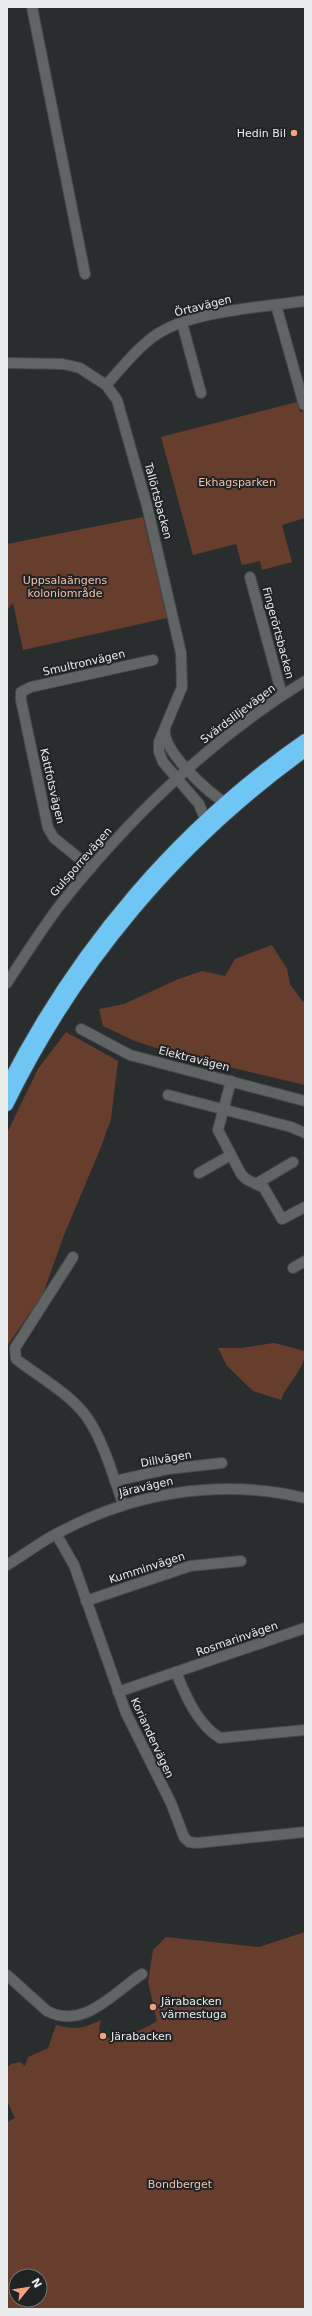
<svg xmlns="http://www.w3.org/2000/svg" width="312" height="2316" viewBox="0 0 312 2316" font-family="'DejaVu Sans',sans-serif">
<style>
.green{fill:#673e2e;fill-rule:evenodd}
.lines{fill:none;stroke-linecap:round;stroke-linejoin:round}
.minor-casing{stroke:#46494a;stroke-width:12}
.highway-casing{stroke:#46494a;stroke-width:14}
.minor{stroke:#606465;stroke-width:10}
.highway{stroke:#6fc6f4;stroke-width:12}
.poi-dot{fill:#f2a07f;stroke:#202324;stroke-width:1.5}
.labels{text-anchor:middle;dominant-baseline:central;stroke-width:4;stroke-linejoin:round;paint-order:stroke}
.poi-label{font-size:11px;fill:#eaeced;stroke:#202324;text-anchor:start}
.street-label{font-size:11px;fill:#eaeced;stroke:#202324}
.park-label{font-size:11px;fill:#f5c0aa;stroke:#202324}
</style>
<rect width="100%" height="100%" fill="#2a2d2e"/>
<g class="green">
<polygon points="297,402 300,412 305,411 305,518 282,525 292,562 262,570 260,561 242,565 236,544 193,555 161,437"/>
<polygon points="143,517 167,618 23,650 13,603 7,610 7,544"/>
<polygon points="272,945 287,969 290,984 303,1002 305,1000 305,1085 174,1054 135,1041 103,1026 99,1009 124,1004 176,980 202,971 225,976 235,959"/>
<polygon points="66,1032 118,1061 111,1119 101,1147 64,1235 43,1294 7,1346 7,1133 38,1069"/>
<path d="M274,1343L305,1351C305,1370 287,1383 281,1400L253,1391L227,1366L218,1348H241Z"/>
<path d="M305,1932V2309H7V2122L15,2118L7,2101V2068L11,2064L20,2062L25,2066L28,2057L48,2048L56,2025C76,2030 82,2029 101,2020L99,2029L101,2037C117,2041 143,2030 157,2021L148,1982L153,1950L166,1937L259,1947ZM16,2276H40V2300H16Z"/>
</g>
<g class="lines">
<defs>
<g id="minor">
<polyline points="32,7 85,274"/>
<polyline points="276,305 304,405"/>
<polyline points="182,323 201,393"/>
<polyline points="7,363 63,364 80,368 106,385 117,400 147,506 181,653 182,687 159,742 159,752 163,762 199,804 206,821"/>
<path d="M106,385C121,369 135,350 153,337C187,311 263,307 305,301"/>
<polyline points="250,577 282,695"/>
<path d="M165,730C163,751 208,793 226,803"/>
<polyline points="91,868 54,838 48,828 21,700 21,692 31,687 153,660"/>
<path d="M7,983C24,957 41,930 60,905C129,818 211,739 305,681"/>
<polyline points="81,1029 130,1055 305,1101"/>
<polyline points="231,1081 218,1130 241,1174 246,1179 264,1188 282,1219 305,1207"/>
<polyline points="168,1095 291,1127 305,1133"/>
<polyline points="199,1173 231,1155"/>
<polyline points="256,1184 293,1162"/>
<path d="M73,1257L15,1348L16,1359C38,1376 70,1394 86,1416C102,1437 114,1478 123,1504"/>
<polyline points="293,1268 305,1261"/>
<polyline points="115,1481 168,1469 222,1463"/>
<polyline points="56,1534 74,1565 126,1713 171,1803 184,1837 189,1842 197,1843 305,1832"/>
<path d="M7,1565C24,1555 40,1542 58,1533C134,1492 221,1478 305,1498"/>
<polyline points="86,1601 190,1566 241,1561"/>
<path d="M305,1628L176,1672C185,1695 198,1725 220,1738L305,1730"/>
<polyline points="118,1692 176,1672"/>
<path d="M7,1975L47,2011C84,2030 113,1993 142,1974"/>
</g>
<g id="highway">
<path d="M7,1085C77,948 178,828 305,740"/>
<path d="M7,1105C76,964 177,843 305,751"/>
</g>
</defs>
<use href="#minor" class="minor-casing"/>
<use href="#highway" class="highway-casing"/>
<use href="#minor" class="minor"/>
<use href="#highway" class="highway"/>
</g>
<g class="poi-dot">
<circle cx="294" cy="133" r="4"/>
<circle cx="153" cy="2007" r="4"/>
<circle cx="103" cy="2036" r="4"/>
</g>
<g class="labels">
<g class="poi-label">
<text x="286" y="133" text-anchor="end">Hedin Bil</text>
<text x="161" y="2001">Järabacken<tspan x="161" dy="13">värmestuga</tspan></text>
<text x="111" y="2036">Järabacken</text>
</g>
<g class="street-label">
<text transform="translate(203 306) rotate(-14)">Örtavägen</text>
<text transform="translate(158 501) rotate(75)">Tallörtsbacken</text>
<text transform="translate(278 633) rotate(75)">Fingerörtsbacken</text>
<text transform="translate(84 663) rotate(-13)">Smultronvägen</text>
<text transform="translate(238 714) rotate(-37)">Svärdsliljevägen</text>
<text transform="translate(52 786) rotate(77)">Kattfotsvägen</text>
<text transform="translate(81 862) rotate(-49)">Gulsporrevägen</text>
<text transform="translate(194 1059) rotate(14)">Elektravägen</text>
<text transform="translate(166 1459) rotate(-10)">Dillvägen</text>
<text transform="translate(146 1487) rotate(-13)">Järavägen</text>
<text transform="translate(147 1568) rotate(-18)">Kumminvägen</text>
<text transform="translate(237 1639) rotate(-19)">Rosmarinvägen</text>
<text transform="translate(152 1738) rotate(65)">Koriandervägen</text>
</g>
<g class="park-label">
<text x="237" y="482">Ekhagsparken</text>
<text x="65" y="580">Uppsalaängens<tspan x="65" dy="13">koloniområde</tspan></text>
<text x="180" y="2184">Bondberget</text>
</g>
</g>
<rect width="312" height="2316" fill="none" stroke="#eaeced" stroke-width="16"/>
<g transform="translate(28 2288) rotate(60)"><circle r="19" fill="#202324" stroke="#717374"/>
<path d="M0-3L7 15L0 10L-7 15Z" fill="#f2a07f"/>
<text y="-6" font-size="11" font-weight="bold" text-anchor="middle" fill="#eaeced">N</text>
</g>
</svg>
